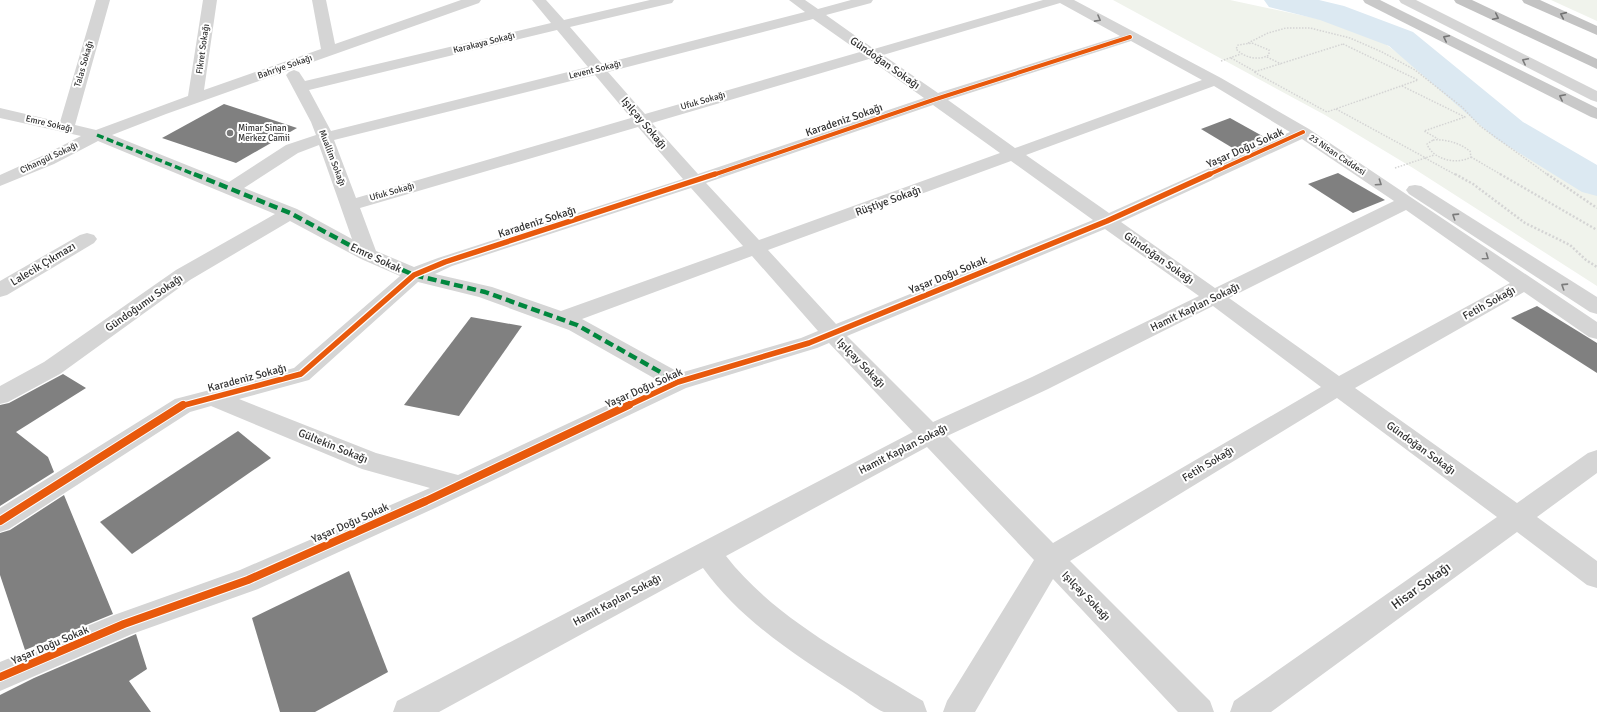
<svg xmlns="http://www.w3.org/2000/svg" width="1597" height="712" viewBox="0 0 1597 712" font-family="Signika,sans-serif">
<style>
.green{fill:#f0f3ec}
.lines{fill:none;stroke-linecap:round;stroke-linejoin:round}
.river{fill:#dce9f2;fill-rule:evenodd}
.building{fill:#808080}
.path-far1{stroke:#d4d4d4;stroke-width:1.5;stroke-dasharray:1.5 1.5;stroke-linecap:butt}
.path{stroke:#d4d4d4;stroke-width:2.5;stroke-dasharray:2 2;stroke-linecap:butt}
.minor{fill:#d5d5d5;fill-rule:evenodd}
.major{fill:#c9c9c9;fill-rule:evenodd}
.highway{fill:#c3c3c3;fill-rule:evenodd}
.quiet-far1{stroke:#00873e;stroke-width:3.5;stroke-dasharray:7 3.5;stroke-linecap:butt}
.quiet{stroke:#00873e;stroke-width:4.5;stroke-dasharray:9 4.5;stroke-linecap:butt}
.cycleway-far2-casing{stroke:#fff;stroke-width:5.5}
.cycleway-far1-casing{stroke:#fff;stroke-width:8}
.cycleway-casing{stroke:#fff;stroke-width:10}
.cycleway-far2{stroke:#e8590c;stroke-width:4}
.cycleway-far1{stroke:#e8590c;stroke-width:5.5}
.cycleway{stroke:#e8590c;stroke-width:8}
.oneway{stroke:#737373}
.oneway2{stroke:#7b7b7b}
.oneway3{stroke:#757575}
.poi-dot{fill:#797979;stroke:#fff;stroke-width:1.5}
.labels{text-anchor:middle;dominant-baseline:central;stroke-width:4;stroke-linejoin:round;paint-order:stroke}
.far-street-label{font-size:9px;fill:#313131;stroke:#fff}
.far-poi-label{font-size:9px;fill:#313131;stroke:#fff;text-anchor:start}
.street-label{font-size:11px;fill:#313131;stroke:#fff}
.near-street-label{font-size:13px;fill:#313131;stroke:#fff}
</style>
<rect width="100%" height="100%" fill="#fff"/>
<g class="green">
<polygon points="1113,0 1230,0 1365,29 1494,124 1597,189 1597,286 1413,168 1325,115"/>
<polygon points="1551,0 1597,0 1597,21"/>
</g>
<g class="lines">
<polygon class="river" points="1264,0 1319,0 1344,6 1413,32 1523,122 1597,165 1597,196 1582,192 1495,138 1389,46 1320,20 1269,7"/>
</g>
<g class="building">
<polygon points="224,104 297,128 236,163 162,138"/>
<polygon points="1230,118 1266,138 1236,150 1201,129"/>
<polygon points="1338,173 1385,200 1353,213 1308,184"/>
<polygon points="1537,306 1597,343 1597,373 1511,318"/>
<polygon points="471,317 522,326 459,416 404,405"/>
<polygon points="63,374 86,388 16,432 48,457 54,472 0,506 0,405 9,403"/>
<polygon points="238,431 271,458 132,554 100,522"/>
<polygon points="64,495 113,614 25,650 0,575 0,533 10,530"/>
<polygon points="349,571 388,672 315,712 280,712 252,618"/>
<polygon points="136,634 147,669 129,681 151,712 0,712 0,695 34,678"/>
</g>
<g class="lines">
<g class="path-far1">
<polyline points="1248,43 1268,33 1286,28 1310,28 1350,38 1382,52 1415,70 1462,107 1480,126 1548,175"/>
<path d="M1252,43L1269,50V55C1258,61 1245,58 1236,49L1238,45Z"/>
<polygon points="1343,44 1418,80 1327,112 1254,72"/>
<polyline points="1267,57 1281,64"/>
<polyline points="1231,58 1256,72"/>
<polyline points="1221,61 1241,54"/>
<polyline points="1402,86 1465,117 1424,131 1438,139"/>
<polyline points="1336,109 1426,158"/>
<path d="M1433,140C1447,139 1459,143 1470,151L1471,157C1457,165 1433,160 1427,144Z"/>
<polyline points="1471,157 1502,175"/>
<polyline points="1425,158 1456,175"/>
<polyline points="1395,168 1434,155"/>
</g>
<g class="path">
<polyline points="1455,174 1473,184 1525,223 1570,245 1586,260 1597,267"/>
<polyline points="1500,174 1597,230"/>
<polyline points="1547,174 1597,208"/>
</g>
<g class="minor">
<path d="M96,0H110L75,125L96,130L188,96L203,0H217L204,90L321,49L312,0H326L335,44L461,0H481L479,3L166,114L112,135L229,182L286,145L316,135L311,122L286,75L289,72L294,70L299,72L305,81L551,23L532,0H546L564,20L650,0H674L672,3L570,27L602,64L805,12L789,0H805L818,9L851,0H873L871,3L826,15L874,49L1043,0H1074L1221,78L1309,129L1597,322V339L1589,337L1524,292L1355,388L1517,503L1588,453L1597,450V473L1537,517L1597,561V588L1587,585L1517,532L1271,712H1230L1234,701L1497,517L1337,398L1070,561L1210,701L1214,712H1178L1053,579L975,712H943L947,701L1034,560L927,447L726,556C776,620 855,659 923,701L927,712C918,712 892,712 884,712C877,710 859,696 851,691C797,656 741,621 703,568L439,712H393L397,701L913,432L829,343L817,348L686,388L435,508L258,589L132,634L0,691V662L114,615L240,570L430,488L362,469L211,406L190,412L9,529L0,532V508L175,399L294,368L400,276L361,259L290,221L190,280L60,374L8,402L0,404V386L44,362L176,270L275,214L98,141L54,164L0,186V175L42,156L81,136L0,118V108L60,122ZM1060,3L1120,36L938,93L883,55ZM813,19L860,52L645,114L608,72ZM557,30L588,67L331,131L309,90ZM1131,41L1202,80L1015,148L948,100ZM869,59L924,98L698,174L652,123ZM595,75L631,118L356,198L334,140ZM1214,86L1290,132L1109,213L1026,155ZM933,105L1000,153L759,240L706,183ZM638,127L683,179L438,258L414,267L376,251L360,208ZM1302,139L1394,201L1215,288L1121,222ZM319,145L352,239L297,209L244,188L298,153ZM1011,161L1093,220L836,324L768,250ZM691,188L743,246L561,311L492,287L435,274L452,266ZM1406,210L1510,283L1339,376L1229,298ZM1105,229L1199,296L1032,377L933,422L847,336ZM752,256L818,331L801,338L680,373L582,319ZM418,282L479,297L569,330L659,381L458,475L376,453L239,399L309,380ZM1213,306L1321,387L1053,543L947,436L1048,389Z"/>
<polygon points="1399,0 1416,0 1597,91 1597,102 1591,100 1401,3"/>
<polygon points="1415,185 1421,186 1597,297 1597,314 1590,312 1409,194 1406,190 1409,186"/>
<polygon points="87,233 94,235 97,239 94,243 7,295 0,297 0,281 80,235"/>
</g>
<polygon class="major" points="1363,0 1380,0 1597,108 1597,119 1591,117 1365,3"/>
<g class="highway">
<polygon points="1454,0 1472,0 1597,59 1597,69 1456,3"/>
<polygon points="1522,0 1540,0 1597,26 1597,35 1524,3"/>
</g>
<polyline class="quiet-far1" points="97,135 196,175"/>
<polyline class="quiet" points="194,174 290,213 368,255 414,275 485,292 577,325 678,382"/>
<defs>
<g id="cycleway-far2">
<polyline points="713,175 936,99 1130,37"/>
<polyline points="1208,175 1303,132"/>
</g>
<g id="cycleway-far1">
<polyline points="181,406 301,374 414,275 445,262 715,174"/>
<polyline points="627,406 678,382 809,343 1107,221 1210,174"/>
</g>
<g id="cycleway">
<polyline points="0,521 183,405"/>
<polyline points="0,677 124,624 248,580 426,501 629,405"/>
</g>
</defs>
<use href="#cycleway-far2" class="cycleway-far2-casing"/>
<use href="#cycleway-far1" class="cycleway-far1-casing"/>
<use href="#cycleway" class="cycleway-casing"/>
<use href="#cycleway-far2" class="cycleway-far2"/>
<use href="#cycleway-far1" class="cycleway-far1"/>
<use href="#cycleway" class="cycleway"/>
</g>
<defs><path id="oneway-chevron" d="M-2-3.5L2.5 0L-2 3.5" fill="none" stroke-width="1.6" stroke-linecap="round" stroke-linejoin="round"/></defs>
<g class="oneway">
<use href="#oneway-chevron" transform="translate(1563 15) rotate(-156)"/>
<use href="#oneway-chevron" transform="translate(1496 17) rotate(26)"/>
</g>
<g class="oneway2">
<use href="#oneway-chevron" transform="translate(1098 19) rotate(29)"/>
<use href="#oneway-chevron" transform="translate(1525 61) rotate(-153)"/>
<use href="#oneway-chevron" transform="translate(1379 183) rotate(34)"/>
<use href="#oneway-chevron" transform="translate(1455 216) rotate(-147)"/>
<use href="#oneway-chevron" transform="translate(1486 257) rotate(35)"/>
<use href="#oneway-chevron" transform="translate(1564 286) rotate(-147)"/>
</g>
<g class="oneway3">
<use href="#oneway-chevron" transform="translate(1446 38) rotate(-153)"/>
<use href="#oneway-chevron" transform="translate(1562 97) rotate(-153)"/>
</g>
<circle class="poi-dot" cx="230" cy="133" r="4"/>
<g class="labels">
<g class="far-street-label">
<text transform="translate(484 43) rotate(-14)">Karakaya Sokağı</text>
<text transform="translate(203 49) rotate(-82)">Fikret Sokağı</text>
<text transform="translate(84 64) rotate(-74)">Talas Sokağı</text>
<text transform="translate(285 67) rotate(-19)">Bahriye Sokağı</text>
<text transform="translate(595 70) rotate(-14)">Levent Sokağı</text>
<text transform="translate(703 101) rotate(-16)">Ufuk Sokağı</text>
<text transform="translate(49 124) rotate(13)">Emre Sokağı</text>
<text transform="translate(1337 155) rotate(34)">23 Nisan Caddesi</text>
<text transform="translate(49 158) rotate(-25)">Cihangül Sokağı</text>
<text transform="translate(332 158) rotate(69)">Muallim Sokağı</text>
<text transform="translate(392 192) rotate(-16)">Ufuk Sokağı</text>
</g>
<g class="far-poi-label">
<text x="238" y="128">Mimar Sinan<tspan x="238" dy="10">Merkez Camii</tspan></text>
</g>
<g class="street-label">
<text transform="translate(885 63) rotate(35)">Gündoğan Sokağı</text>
<text transform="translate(844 120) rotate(-19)">Karadeniz Sokağı</text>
<text transform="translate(644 123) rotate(50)">Işılçay Sokağı</text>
<text transform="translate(1245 148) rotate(-24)">Yaşar Doğu Sokak</text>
<text transform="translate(888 201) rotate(-20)">Rüştiye Sokağı</text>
<text transform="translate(537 222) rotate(-18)">Karadeniz Sokağı</text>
<text transform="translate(376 258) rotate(25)">Emre Sokak</text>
<text transform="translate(1159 258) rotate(35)">Gündoğan Sokağı</text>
<text transform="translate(43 264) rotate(-31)">Lalecik Çıkmazı</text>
<text transform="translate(948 275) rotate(-22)">Yaşar Doğu Sokak</text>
<text transform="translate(144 303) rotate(-35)">Gündoğumu Sokağı</text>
<text transform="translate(1489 303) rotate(-29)">Fetih Sokağı</text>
<text transform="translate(1195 307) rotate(-26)">Hamit Kaplan Sokağı</text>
<text transform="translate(861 363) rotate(46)">Işılçay Sokağı</text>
<text transform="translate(247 378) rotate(-15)">Karadeniz Sokağı</text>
<text transform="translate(644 388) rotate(-24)">Yaşar Doğu Sokak</text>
<text transform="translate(333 446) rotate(22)">Gültekin Sokağı</text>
<text transform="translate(1421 448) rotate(36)">Gündoğan Sokağı</text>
<text transform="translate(903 449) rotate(-27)">Hamit Kaplan Sokağı</text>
<text transform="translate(1208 464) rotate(-31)">Fetih Sokağı</text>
<text transform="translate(350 523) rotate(-24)">Yaşar Doğu Sokak</text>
<text transform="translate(1086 596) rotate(46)">Işılçay Sokağı</text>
<text transform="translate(617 600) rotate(-28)">Hamit Kaplan Sokağı</text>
<text transform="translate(50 645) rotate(-23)">Yaşar Doğu Sokak</text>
</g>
<g class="near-street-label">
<text transform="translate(1421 586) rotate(-36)">Hisar Sokağı</text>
</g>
</g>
</svg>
